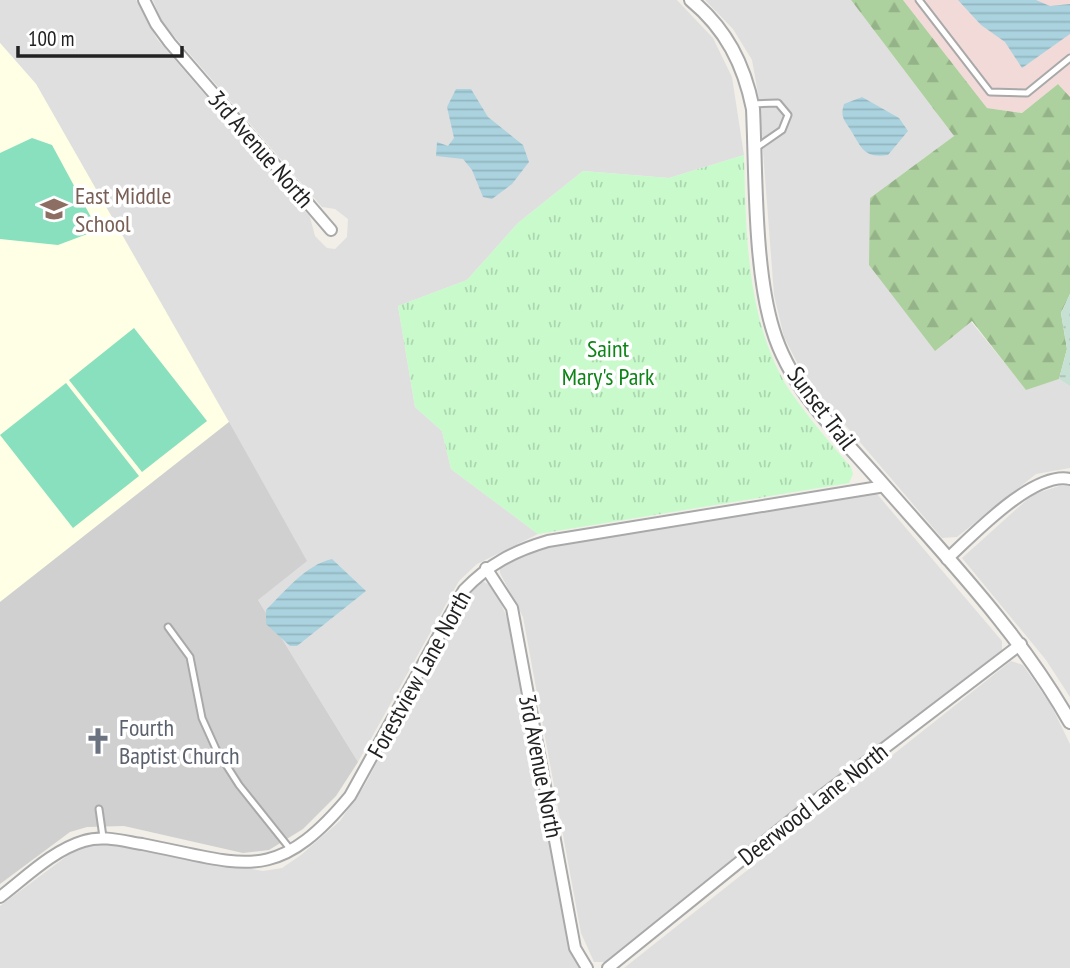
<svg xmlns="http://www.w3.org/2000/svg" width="1070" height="968" viewBox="0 0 1070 968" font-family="'PT Sans Narrow',sans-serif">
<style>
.residential{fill:#e0dfdf}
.commercial{fill:#f2dad9}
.education{fill:#ffffe5}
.religious{fill:#d0d0d0}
.forest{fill:url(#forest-firs)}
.wetland{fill:url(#wetland-marsh)}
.park{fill:url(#park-tufts)}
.pitch{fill:#88e0be}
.water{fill:url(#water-rules)}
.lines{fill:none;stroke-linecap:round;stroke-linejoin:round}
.service-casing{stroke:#a9a9a9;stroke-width:9}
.minor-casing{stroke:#a9a9a9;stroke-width:14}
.tertiary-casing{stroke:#a9a9a9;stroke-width:16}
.service{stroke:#fff;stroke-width:5}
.minor{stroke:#fff;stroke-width:10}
.tertiary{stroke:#fff;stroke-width:12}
.labels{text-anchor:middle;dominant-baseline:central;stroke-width:7;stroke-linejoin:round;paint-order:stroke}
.street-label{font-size:24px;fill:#222;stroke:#fff}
.education-label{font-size:24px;fill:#785e54;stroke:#fff;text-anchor:start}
.park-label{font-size:24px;fill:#0c8416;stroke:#fff}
.worship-label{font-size:24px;fill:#5b616d;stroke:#fff;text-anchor:start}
</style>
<defs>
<pattern id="forest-firs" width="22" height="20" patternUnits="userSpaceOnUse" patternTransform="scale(1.75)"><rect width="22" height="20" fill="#add19e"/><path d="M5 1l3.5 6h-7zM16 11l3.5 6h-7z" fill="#95b388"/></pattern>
<pattern id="wetland-marsh" width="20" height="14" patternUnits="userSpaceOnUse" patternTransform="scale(1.75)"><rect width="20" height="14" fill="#c6e0d4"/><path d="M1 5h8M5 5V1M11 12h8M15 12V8" fill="none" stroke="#aac0b6"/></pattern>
<pattern id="park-tufts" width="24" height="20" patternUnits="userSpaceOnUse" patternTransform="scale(1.75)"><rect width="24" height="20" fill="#c8facc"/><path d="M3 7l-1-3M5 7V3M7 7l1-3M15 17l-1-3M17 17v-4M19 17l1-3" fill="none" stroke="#acd6af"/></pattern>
<pattern id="water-rules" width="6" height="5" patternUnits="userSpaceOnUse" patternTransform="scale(1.75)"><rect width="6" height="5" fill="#aad3df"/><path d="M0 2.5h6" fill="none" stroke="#92b5bf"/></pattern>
</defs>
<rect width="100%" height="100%" fill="#f2efe9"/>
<g class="residential">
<polygon points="0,0 136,0 157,39 310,217 315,236 327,248 335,249 347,237 348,219 335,209 322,207 162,22 153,0 677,0 713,38 732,77 744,155 669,178 583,171 518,223 467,280 398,306 415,407 442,431 451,469 538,534 477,564 459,581 358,762 258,600 306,560 36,84 0,43"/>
<polygon points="705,0 851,0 954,136 870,198 1026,389 1059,379 1070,386 1070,468 1036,474 957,537 942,538 805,378 784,337 774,295 759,99 752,60 733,29"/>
<polygon points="1059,486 1070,486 1070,697 1046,660 962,558 1032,495"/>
<polygon points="871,493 877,494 1002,641 1002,651 605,962 594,962 581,933 523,617 500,573 500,565 537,548"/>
<polygon points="482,581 488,584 499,598 509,623 569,947 581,968 0,968 0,906 79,847 99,843 263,871 282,868 301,855 340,821 365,785 466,593"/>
<polygon points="1011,661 1023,665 1051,705 1070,744 1070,968 624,968"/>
</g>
<polygon class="commercial" points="903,0 1070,0 1070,97 1058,84 1022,113 987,108"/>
<polygon class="education" points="0,43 36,84 229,422 0,602"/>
<polygon class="religious" points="229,422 307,561 258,600 358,762 336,796 303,829 269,850 243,853 124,826 87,827 70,832 0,884 0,602"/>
<polygon class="forest" points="851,0 903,0 987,108 1022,113 1058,84 1070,97 1070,294 1061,313 1067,349 1059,379 1026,390 972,321 935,351 869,265 870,198 954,136"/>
<polygon class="wetland" points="1070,294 1070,386 1059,379 1067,349 1061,313"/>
<path class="park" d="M744,155C746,232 746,323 790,391C808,417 830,443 851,467L853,474L849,483L538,534L451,469L442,431L415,407L398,306L467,280L518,223L583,171L669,178Z"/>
<g class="pitch">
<polygon points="32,138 52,145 98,230 58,245 0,239 0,153"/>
<polygon points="134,328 207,421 142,472 69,380"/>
<polygon points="66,383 139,476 73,528 0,435"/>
</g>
<g class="water">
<polygon points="958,0 1036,0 1050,6 1070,4 1070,34 1022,68 1005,42 981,25"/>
<polygon points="456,89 471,89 488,117 523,145 529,162 512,184 492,199 483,197 472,170 463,159 436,156 437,142 448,146 454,138 447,107"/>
<path d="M862,97L899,118L908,131L888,155C863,159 861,146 850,129C844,120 840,116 844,104Z"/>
<path d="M332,559L366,591L297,646H290L266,624V610C283,593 307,564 332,559Z"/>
</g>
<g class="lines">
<defs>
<g id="service">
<polyline points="919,0 990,92 1027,93 1070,58"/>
<polyline points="752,104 778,103 788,115 782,130 756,148"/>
<polyline points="168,627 190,657 202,718 216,749 239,785 291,850"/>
<polyline points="99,809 103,837"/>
</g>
<g id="minor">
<polyline points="144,0 156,24 170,43 331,230"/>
<path d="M947,559C973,535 1033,471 1070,479"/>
<polyline points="486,568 512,608 575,948 587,968"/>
<path d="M0,897C25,878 53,850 84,841C103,835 123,841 142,844C245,864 275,886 350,796L464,590C489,564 514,551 548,541L885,486"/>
<polyline points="608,968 815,801 1021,644"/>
</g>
<path id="tertiary" d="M691,0C726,29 744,64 753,109C756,174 754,269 773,330C791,390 840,435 880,481C947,558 1019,632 1070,722"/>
</defs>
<use href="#service" class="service-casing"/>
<use href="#minor" class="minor-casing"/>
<use href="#tertiary" class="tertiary-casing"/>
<use href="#service" class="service"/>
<use href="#minor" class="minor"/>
<use href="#tertiary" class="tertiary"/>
</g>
<defs>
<symbol id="school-bare" viewBox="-9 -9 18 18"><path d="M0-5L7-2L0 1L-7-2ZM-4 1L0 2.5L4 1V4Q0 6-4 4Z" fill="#8d6e63" stroke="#fff" stroke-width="2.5" paint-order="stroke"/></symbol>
<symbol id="church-bare" viewBox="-9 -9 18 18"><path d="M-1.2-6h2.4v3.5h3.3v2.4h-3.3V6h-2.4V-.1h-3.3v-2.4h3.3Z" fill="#6b7280" stroke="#fff" stroke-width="2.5" paint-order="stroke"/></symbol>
</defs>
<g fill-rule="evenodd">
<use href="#school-bare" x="35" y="190" width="38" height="38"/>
<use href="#church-bare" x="79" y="722" width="38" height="38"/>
</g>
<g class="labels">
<g class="street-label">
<text transform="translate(261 149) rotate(49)">3rd Avenue North</text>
<text transform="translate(822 408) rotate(53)">Sunset Trail</text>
<text transform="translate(419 674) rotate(-61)">Forestview Lane North</text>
<text transform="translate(541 766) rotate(79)">3rd Avenue North</text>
<text transform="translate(813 804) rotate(-38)">Deerwood Lane North</text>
</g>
<g class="education-label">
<text x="75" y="195">East Middle<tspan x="75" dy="28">School</tspan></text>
</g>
<g class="park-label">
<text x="608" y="348">Saint<tspan x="608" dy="28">Mary's Park</tspan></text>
</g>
<g class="worship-label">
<text x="119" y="727">Fourth<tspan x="119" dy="28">Baptist Church</tspan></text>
</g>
</g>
<path d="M18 46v10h164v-10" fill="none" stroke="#222222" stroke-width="3.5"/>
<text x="28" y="46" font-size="21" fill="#222222" stroke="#ffffff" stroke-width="5" paint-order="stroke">100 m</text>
</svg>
